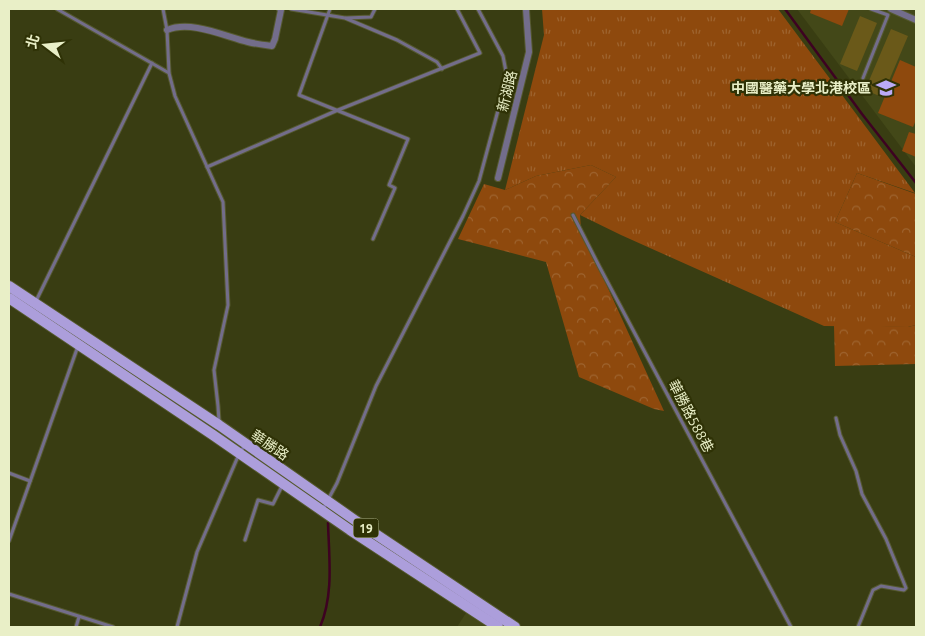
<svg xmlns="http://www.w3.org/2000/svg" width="925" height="636" viewBox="0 0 925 636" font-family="Ubuntu,'Noto Sans TC',sans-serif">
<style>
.built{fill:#434818}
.grass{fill:url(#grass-tufts)}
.forest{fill:url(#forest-crowns)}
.pitch{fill:#8e490d}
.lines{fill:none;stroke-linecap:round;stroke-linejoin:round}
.stream{stroke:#3d0221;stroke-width:2.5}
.building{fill:#6a5919}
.lane-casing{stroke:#55592f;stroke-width:5}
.street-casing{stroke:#55592f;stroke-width:8}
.primary-casing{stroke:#55592f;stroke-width:12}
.lane{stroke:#736d8b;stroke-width:3}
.street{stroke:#736d8b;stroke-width:6}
.primary{stroke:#ac9edb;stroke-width:10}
.labels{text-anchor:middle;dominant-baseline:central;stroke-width:4.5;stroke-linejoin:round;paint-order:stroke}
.shield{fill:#2f3206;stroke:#b1b68d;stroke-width:1}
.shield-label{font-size:12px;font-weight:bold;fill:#e9efc7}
.poi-label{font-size:14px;font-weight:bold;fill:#e9efc7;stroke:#2f3206;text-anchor:end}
.street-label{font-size:14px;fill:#e9efc7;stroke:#2f3206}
</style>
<defs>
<pattern id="grass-tufts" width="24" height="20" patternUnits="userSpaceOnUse" patternTransform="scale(1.25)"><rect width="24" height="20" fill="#8e490d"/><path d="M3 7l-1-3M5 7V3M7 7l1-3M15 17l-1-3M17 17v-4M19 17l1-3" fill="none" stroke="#9e642f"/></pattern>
<pattern id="forest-crowns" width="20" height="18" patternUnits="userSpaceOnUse" patternTransform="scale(1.25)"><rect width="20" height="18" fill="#8e490d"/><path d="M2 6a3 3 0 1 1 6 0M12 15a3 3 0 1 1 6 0" fill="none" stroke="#9e642f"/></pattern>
</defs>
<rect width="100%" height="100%" fill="#393d12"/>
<g class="built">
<polygon points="797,9 916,9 916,167"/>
<polygon points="466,613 488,627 457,627"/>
</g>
<polygon class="grass" points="542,9 778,9 915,193 857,173 835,222 916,257 916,325 908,327 824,326 621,235 580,215 616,177 591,165 536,176 505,190 544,35"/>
<g class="forest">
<polygon points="591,165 616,177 580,215 581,229 664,411 654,409 579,377 546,262 458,239 484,184 505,190 536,176"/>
<polygon points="857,173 916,194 916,257 835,222"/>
<polygon points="853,325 908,327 916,325 916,364 835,366 834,326"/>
</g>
<g class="pitch">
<polygon points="811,9 849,9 842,26 810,13"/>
<polygon points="900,60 916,67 916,120 913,127 878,113"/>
<polygon points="909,132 916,134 916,157 902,151"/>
</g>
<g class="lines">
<g class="stream">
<polyline points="785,9 862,114 916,183"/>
<path d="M320,627C334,594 329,558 328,523"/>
</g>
</g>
<g class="building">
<polygon points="860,16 877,23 857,71 840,64"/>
<polygon points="891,29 908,36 882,97 865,90"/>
</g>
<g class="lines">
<defs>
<g id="lane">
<polyline points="57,9 169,73 175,96 223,202 228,305 214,370 218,406 219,421"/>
<polyline points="163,9 167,30 169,72"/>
<polyline points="291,9 345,18 397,40 437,62 442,69"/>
<polyline points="330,9 299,95 408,139 389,185 395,188 373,239"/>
<polyline points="346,18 371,17 375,9"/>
<polyline points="863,78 888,15 871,9"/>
<polyline points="207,167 338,110 480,53 457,9"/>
<polyline points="573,215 599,266 791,627"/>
<polyline points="36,301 152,63"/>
<polyline points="836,418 840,435 856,471 862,494 886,539 906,588 904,590 881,586 873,590 858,627"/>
<polyline points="9,473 30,481"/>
<polyline points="323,509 337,483 376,386 463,216 479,181 507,77 503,56 478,9"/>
<polyline points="245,540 258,500 273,504 282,486"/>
<polyline points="9,541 78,346"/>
<polyline points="9,594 113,627"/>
<polyline points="76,627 79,617"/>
<polyline points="177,627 197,552 239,454 245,445"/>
</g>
<g id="street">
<polyline points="891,9 916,20"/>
<path d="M167,30C191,20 224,36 248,42C256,44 264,45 272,46L275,39L281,10L280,9"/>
<polyline points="498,178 529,52 526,9"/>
</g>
<g id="primary">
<polyline points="9,286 219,425 356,521 515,627"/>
<polyline points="9,298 213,435 350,530 498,627"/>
</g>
</defs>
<use href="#lane" class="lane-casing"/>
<use href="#street" class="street-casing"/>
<use href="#primary" class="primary-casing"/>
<use href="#lane" class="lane"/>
<use href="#street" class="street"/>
<use href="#primary" class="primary"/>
</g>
<defs>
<symbol id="university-bare" viewBox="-9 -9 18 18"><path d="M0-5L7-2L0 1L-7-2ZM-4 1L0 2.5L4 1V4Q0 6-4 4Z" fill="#bbaaf6" stroke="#2f3206" stroke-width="2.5" paint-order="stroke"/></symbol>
</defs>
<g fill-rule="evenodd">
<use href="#university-bare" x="872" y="74" width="28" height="28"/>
</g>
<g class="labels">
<rect class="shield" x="353.5" y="518.5" width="25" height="19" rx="4"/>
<g class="shield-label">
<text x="366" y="528">19</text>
</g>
<g class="poi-label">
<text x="871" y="88">中國醫藥大學北港校區</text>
</g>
<g class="street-label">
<text transform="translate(507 91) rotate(-76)">新湖路</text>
<text transform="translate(691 416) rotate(62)">華勝路588巷</text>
<text transform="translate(270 445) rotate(34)">華勝路</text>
</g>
</g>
<rect width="925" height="636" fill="none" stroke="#e9efc7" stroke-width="20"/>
<g transform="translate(45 45) rotate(286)" stroke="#2f3206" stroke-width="4" paint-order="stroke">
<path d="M0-4L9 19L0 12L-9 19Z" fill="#e9efc7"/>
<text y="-8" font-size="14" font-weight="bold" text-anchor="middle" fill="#e9efc7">北</text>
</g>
</svg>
